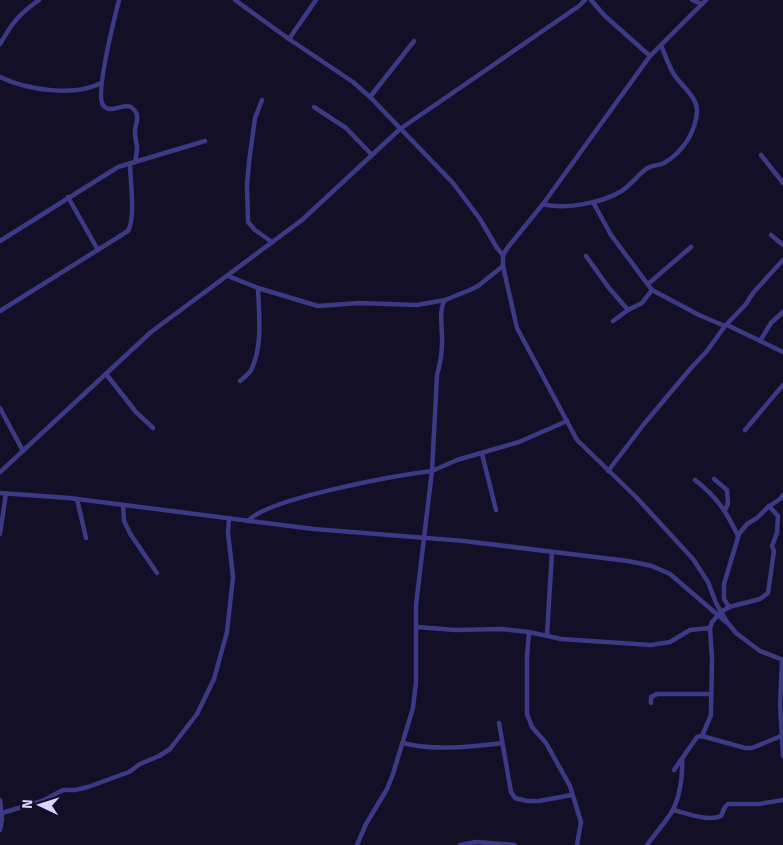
<svg xmlns="http://www.w3.org/2000/svg" width="783" height="845" viewBox="0 0 783 845" font-family="'Fira Sans',sans-serif">
<style>
.lines{fill:none;stroke-linecap:round;stroke-linejoin:round}
.minor{stroke:#3d3a85;stroke-width:4.5}
</style>
<rect width="100%" height="100%" fill="#130f26"/>
<g class="lines">
<g class="minor">
<path d="M119,0C115,16 95,94 103,105C110,115 122,103 131,107C134,109 137,113 137,116C138,121 135,126 135,131C135,136 136,141 137,146C137,151 136,157 135,162"/>
<polyline points="235,0 289,39 353,82 370,97 453,183 480,219 497,248 503,255"/>
<polyline points="591,0 605,16 650,56"/>
<polyline points="692,0 702,4"/>
<polyline points="706,0 650,56 543,204 508,247 503,255 503,266 517,328 577,440 636,497 693,559 708,582 716,603 727,622 736,633 760,651 783,660"/>
<polyline points="289,39 316,0"/>
<path d="M0,44C13,22 18,15 39,0"/>
<path d="M0,77C27,90 75,97 101,83"/>
<polyline points="370,97 414,41"/>
<polyline points="262,100 255,118 249,162 247,185 248,222 255,230 272,242"/>
<polyline points="314,107 346,128 372,155"/>
<polyline points="761,155 783,183"/>
<polyline points="68,197 98,250"/>
<polyline points="593,202 611,235 652,290 699,315 725,326"/>
<path d="M543,204C564,210 601,203 620,192C630,186 637,176 646,169C651,165 658,166 664,163C682,153 696,132 697,111C697,97 682,86 675,76C669,67 665,55 661,45"/>
<polyline points="771,235 783,245"/>
<polyline points="0,241 118,167 205,141"/>
<polyline points="586,256 609,288 628,310"/>
<polyline points="228,276 258,288 318,306 359,303 417,305 445,300 470,290 478,286 503,266"/>
<polyline points="648,284 691,247"/>
<path d="M0,311L128,231C136,216 130,181 130,163"/>
<polyline points="613,321 628,310 642,303 652,290"/>
<polyline points="727,325 783,352"/>
<polyline points="760,341 771,323 783,312"/>
<polyline points="106,374 136,412 153,428"/>
<path d="M240,381C244,377 249,374 251,370C263,347 259,314 258,288"/>
<polyline points="0,408 23,451"/>
<polyline points="745,430 783,385"/>
<polyline points="482,454 496,510"/>
<polyline points="608,471 644,424 691,368 707,351 725,326 746,304 753,293 783,260"/>
<polyline points="0,472 151,332 302,220 400,129 579,6 585,0"/>
<polyline points="714,479 727,490 728,503 725,510"/>
<path d="M695,480C717,497 726,511 738,536"/>
<polyline points="0,493 69,498 314,529 464,541 628,561 652,566 670,574 726,622"/>
<polyline points="77,499 86,538"/>
<polyline points="123,505 124,521 131,535 157,573"/>
<path d="M248,521C268,498 399,475 432,471L437,375C440,364 442,354 442,343C443,332 438,309 445,300"/>
<polyline points="0,534 6,493"/>
<polyline points="729,607 724,599 724,584 739,534 747,524 757,518 768,507 780,499 783,495"/>
<polyline points="417,627 455,630 502,629 529,632 561,639 651,645 670,642 690,630 710,628"/>
<polyline points="529,632 527,656 527,714 532,727 546,743 570,786 581,822 577,845"/>
<polyline points="547,635 552,552"/>
<polyline points="782,660 780,705 783,756"/>
<polyline points="651,703 651,697 657,694 710,694"/>
<polyline points="499,723 511,792 515,798 527,801 539,801 572,795"/>
<polyline points="702,736 711,715 711,710 712,659 710,628 712,622 721,612 729,607 760,599 768,593 774,551 772,546 777,533 778,516 769,506"/>
<path d="M403,743C433,751 472,747 502,743"/>
<polyline points="674,770 697,737 702,736 745,748 752,748 781,736"/>
<polyline points="0,800 2,819 0,830"/>
<path d="M673,810C687,813 707,822 721,816L725,807L728,804H759L783,800"/>
<polyline points="2,813 42,801 63,790 75,790 88,787 129,772 140,764 159,756 170,749 197,714 214,679 227,632 233,577 228,533 229,518"/>
<polyline points="357,845 366,824 387,789 393,774 413,708 416,682 416,605 432,471 457,460 519,442 567,421"/>
<polyline points="460,845 476,842 515,845"/>
<path d="M647,845C655,834 664,824 671,813C680,799 683,775 682,759"/>
</g>
</g>
<g transform="translate(40 805) rotate(274)" stroke="#130f26" stroke-width="4" paint-order="stroke">
<path d="M0-4L9 19L0 12L-9 19Z" fill="#d9d4ff"/>
<text y="-8" font-size="14" font-weight="bold" text-anchor="middle" fill="#d9d4ff">N</text>
</g>
</svg>
